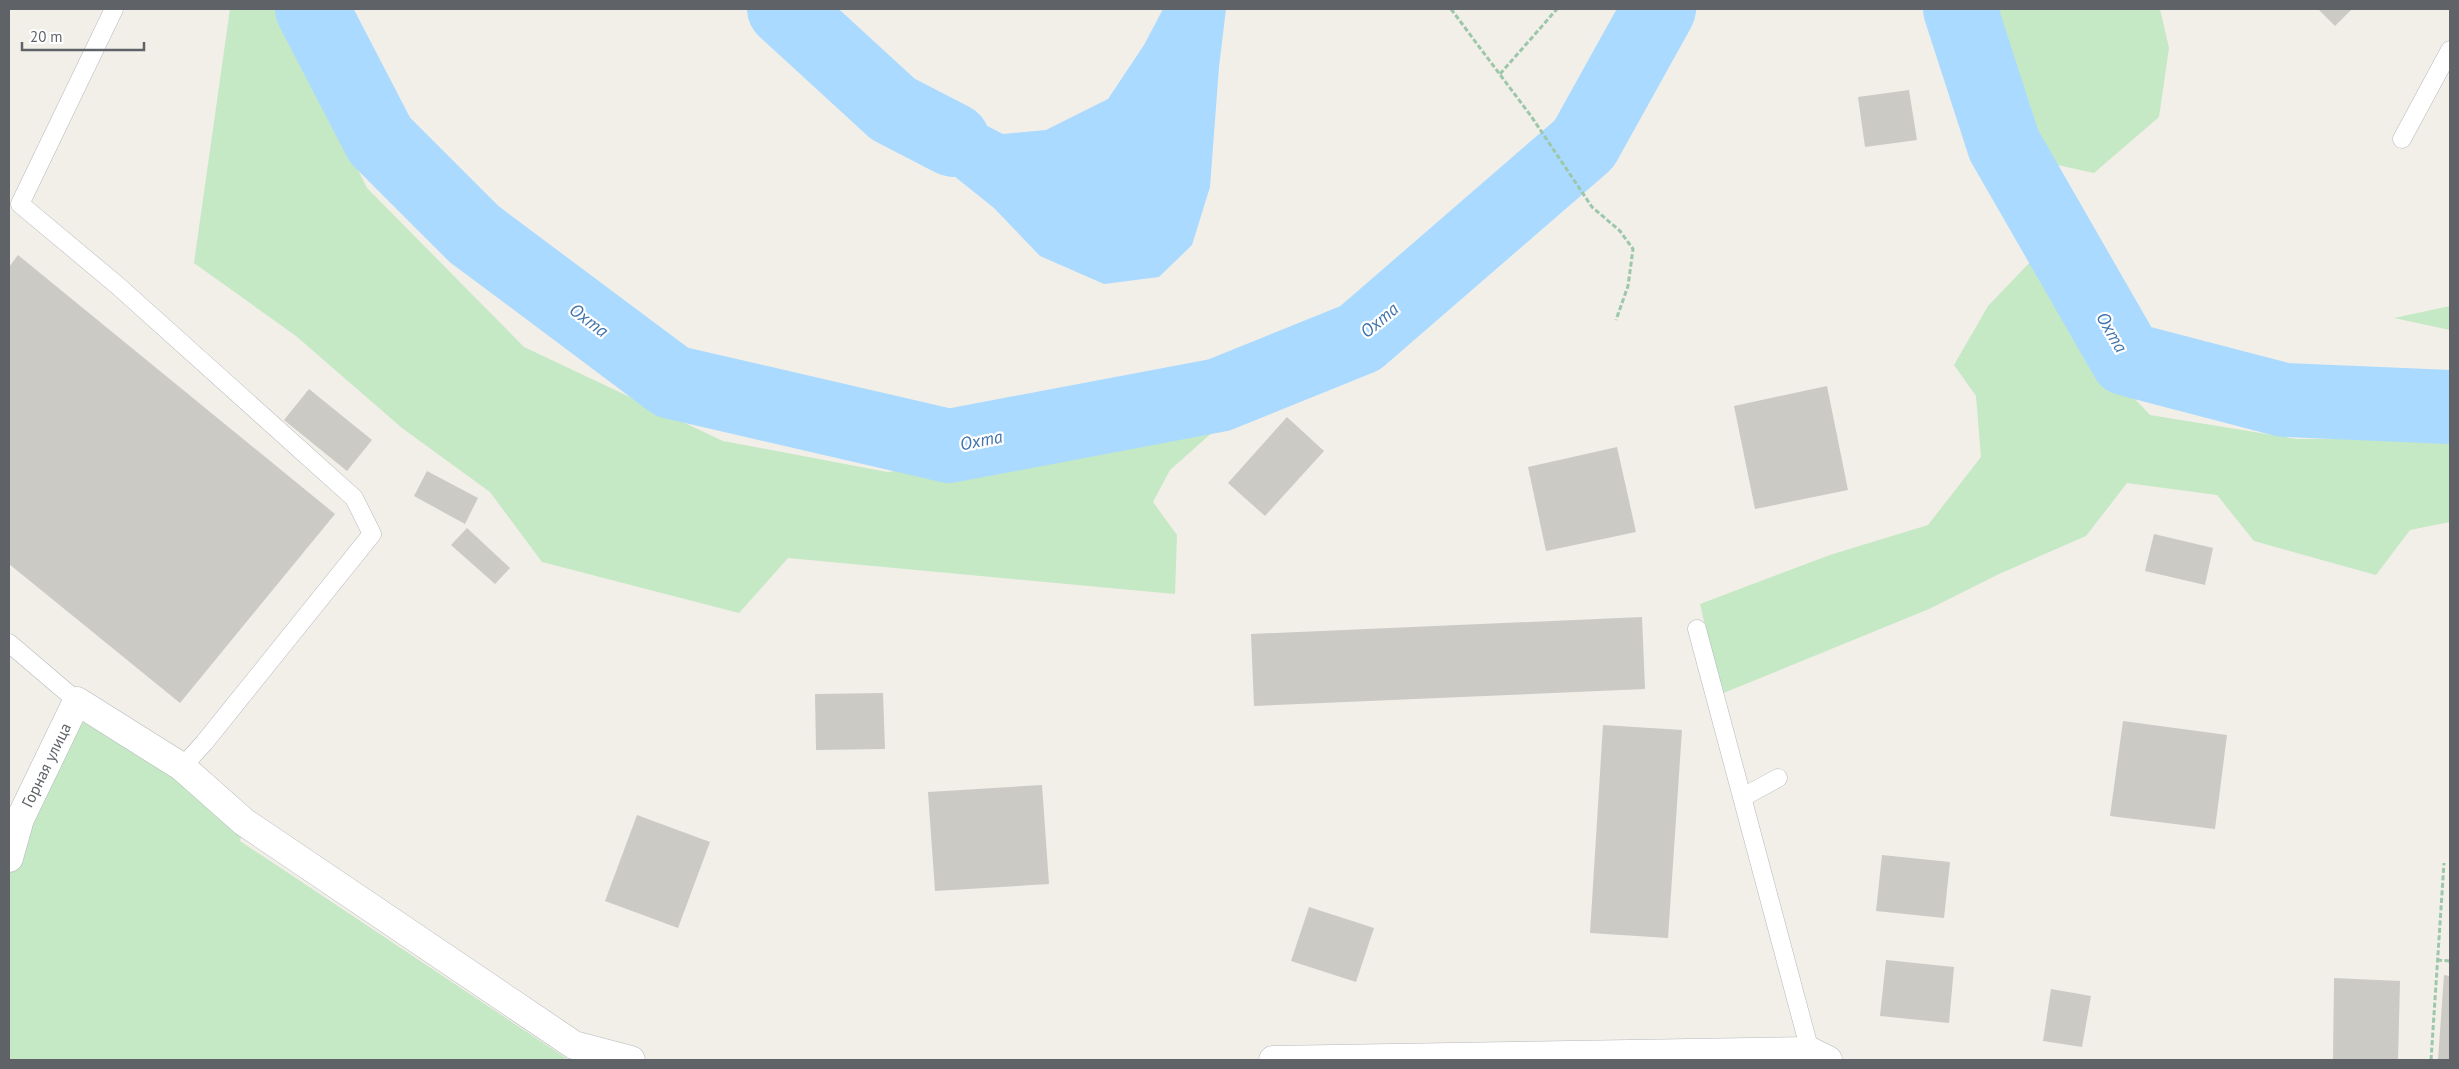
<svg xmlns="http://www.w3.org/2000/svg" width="2459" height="1069" viewBox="0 0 2459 1069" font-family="'PT Sans',sans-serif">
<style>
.green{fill:#c5e8c5}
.water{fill:#aadaff}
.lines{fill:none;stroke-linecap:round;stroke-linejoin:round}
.river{stroke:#aadaff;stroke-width:74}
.building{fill:#cccac5}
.service-casing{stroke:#b5b8bc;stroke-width:19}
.minor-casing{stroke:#b5b8bc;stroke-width:29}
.path{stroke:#9cc7a9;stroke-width:3;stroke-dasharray:5 2.5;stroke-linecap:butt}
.service{stroke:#fff;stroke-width:18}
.minor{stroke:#fff;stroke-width:28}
.labels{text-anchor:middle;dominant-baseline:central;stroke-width:4.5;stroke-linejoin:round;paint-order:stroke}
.street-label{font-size:16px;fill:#5f6368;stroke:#fff}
.water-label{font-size:18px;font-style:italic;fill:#4174aa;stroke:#fff}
</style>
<rect width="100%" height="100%" fill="#f1efe8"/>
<g class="green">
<polygon points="230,9 287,9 283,20 367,188 524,347 723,441 887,472 1214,431 1170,470 1153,502 1177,535 1175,594 788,558 739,613 542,562 490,492 402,428 296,336 194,263"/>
<polygon points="1990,9 2160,9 2169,48 2159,117 2094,173 2039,161 1993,40"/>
<polygon points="2036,256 2077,338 2150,415 2297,439 2450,438 2450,522 2410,530 2376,575 2254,541 2217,495 2127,483 2086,536 1999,574 1929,609 1721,694 1700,604 1830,555 1928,525 1981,457 1976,396 1954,365 1988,306"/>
<polygon points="2450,306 2450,330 2394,318"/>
<polygon points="77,701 244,822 240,841 569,1060 9,1060 9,858"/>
</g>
<polygon class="water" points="1163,9 1226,9 1219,67 1210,187 1192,245 1159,277 1104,284 1040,256 994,208 859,100 882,65 956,110 1003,134 1046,130 1108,99 1144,45"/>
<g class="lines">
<g class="river">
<polyline points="312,9 380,140 474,234 672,382 949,446 1219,395 1360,338 1584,144 1659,9"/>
<polyline points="784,9 893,109 953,140"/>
<polyline points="1960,9 2004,145 2127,359 2284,400 2450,407"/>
</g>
</g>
<g class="building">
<polygon points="2318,9 2352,9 2335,26"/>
<polygon points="1909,90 1917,140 1865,147 1858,97"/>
<polygon points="18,255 335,514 180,703 9,564 9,267"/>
<polygon points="1827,386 1848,490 1755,509 1734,406"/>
<polygon points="309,389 372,440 347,471 284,420"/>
<polygon points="1287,417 1324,451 1265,516 1228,483"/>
<polygon points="1617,447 1636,532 1546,551 1528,467"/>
<polygon points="427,471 478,498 465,524 414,496"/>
<polygon points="467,528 510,568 495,584 451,545"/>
<polygon points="2154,534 2213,548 2205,585 2145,571"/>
<polygon points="1642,617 1645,689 1254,706 1251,634"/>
<polygon points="883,693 885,749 816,750 815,694"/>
<polygon points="2123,721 2227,735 2215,829 2110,816"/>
<polygon points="1603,725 1682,730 1668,938 1590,933"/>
<polygon points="1042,785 1049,884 935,891 928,792"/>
<polygon points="637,815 710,842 678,928 605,901"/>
<polygon points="1882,855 1950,862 1944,918 1876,911"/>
<polygon points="1309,907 1374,928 1356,982 1291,961"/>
<polygon points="1886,960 1954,967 1949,1023 1880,1016"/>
<polygon points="2444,975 2450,976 2450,1060 2438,1060"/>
<polygon points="2334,978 2400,981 2398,1060 2333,1060"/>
<polygon points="2051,989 2091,996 2082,1047 2043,1041"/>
</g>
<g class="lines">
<defs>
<g id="service">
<polyline points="114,9 20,204 117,285 354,498 372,534 204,743 182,767"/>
<polyline points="2402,139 2450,50"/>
<polyline points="1697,629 1810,1051"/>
<polyline points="9,643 77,701"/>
<polyline points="1743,797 1778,778"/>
</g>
<g id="minor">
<polyline points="9,858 20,819 77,701 182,767 244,822 574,1045 631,1060"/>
<polyline points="1273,1060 1810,1051 1828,1060"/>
</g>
</defs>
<use href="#service" class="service-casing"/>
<use href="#minor" class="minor-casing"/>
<g class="path">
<polyline points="1451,9 1531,116 1592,207 1620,231 1633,249 1628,286 1616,320"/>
<polyline points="1500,74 1557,9"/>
<polyline points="2437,960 2450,961"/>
<polyline points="2431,1060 2444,863"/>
</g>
<use href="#service" class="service"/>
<use href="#minor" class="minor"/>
</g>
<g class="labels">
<g class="street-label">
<text transform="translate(46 765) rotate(-64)">Горная улица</text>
</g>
<g class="water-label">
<text transform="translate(589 320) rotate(37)">Охта</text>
<text transform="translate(1379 320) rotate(-40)">Охта</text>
<text transform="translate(2112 332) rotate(60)">Охта</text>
<text transform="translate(981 440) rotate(-11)">Охта</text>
</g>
</g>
<rect width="2459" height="1069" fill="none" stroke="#5f6368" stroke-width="20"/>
<path d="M22 42v8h122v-8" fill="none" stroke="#5f6368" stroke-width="2.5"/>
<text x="30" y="42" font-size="15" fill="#5f6368" stroke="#ffffff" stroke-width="4" paint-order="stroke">20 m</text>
</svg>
